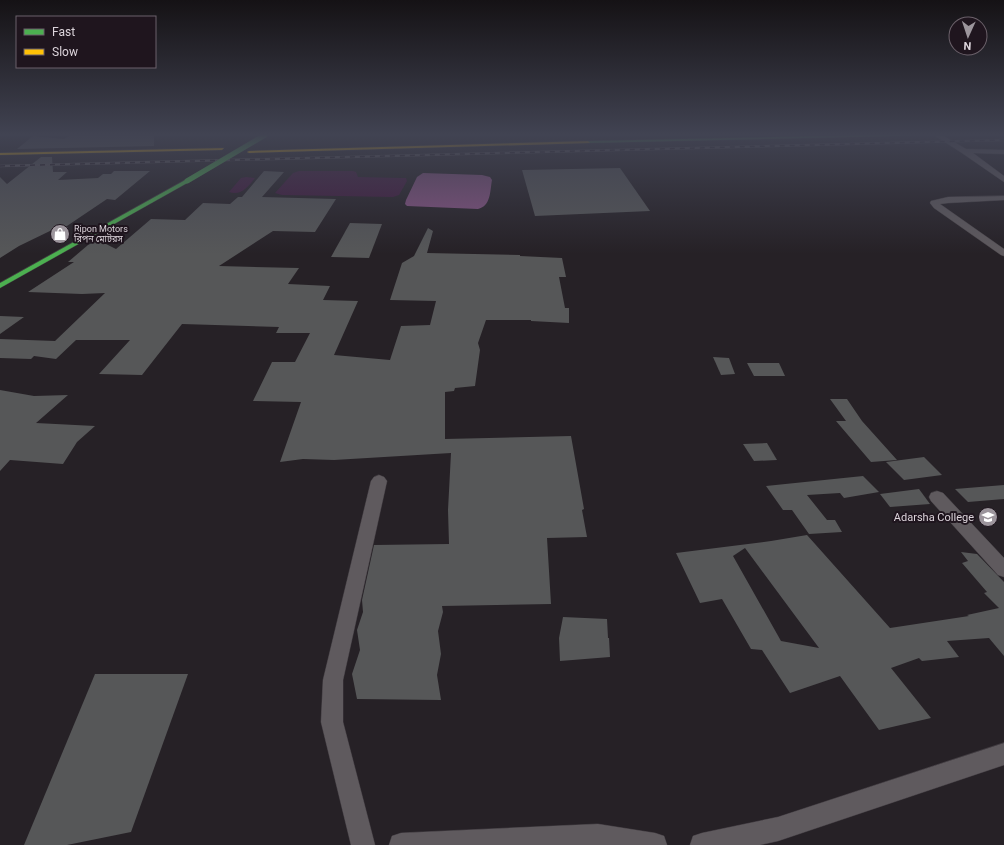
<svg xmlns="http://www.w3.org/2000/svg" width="1004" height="845" viewBox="0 0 1004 845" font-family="Roboto,'Noto Sans Bengali',sans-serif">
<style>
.green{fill:#42193f}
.water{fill:#885484}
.building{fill:#565758;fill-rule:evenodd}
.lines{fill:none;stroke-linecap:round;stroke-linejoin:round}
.street-casing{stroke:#403b40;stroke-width:1}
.fast-casing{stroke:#403b40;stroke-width:1}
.slow-casing{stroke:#403b40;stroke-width:1}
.street{fill:#5f5a5e;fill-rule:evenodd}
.fast{fill:#4caf50;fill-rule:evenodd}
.slow{fill:#ffc107;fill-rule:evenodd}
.rail-casing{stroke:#5c585c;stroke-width:2.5}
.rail{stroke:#1f151e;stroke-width:1.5;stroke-dasharray:5;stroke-linecap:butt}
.fast-bridge-casing{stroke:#403b40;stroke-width:5.5;stroke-linecap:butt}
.fast-bridge{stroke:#4caf50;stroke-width:5}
.labels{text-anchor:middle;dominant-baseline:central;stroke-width:4;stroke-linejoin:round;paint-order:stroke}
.far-poi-label{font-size:9px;fill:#dcd4db;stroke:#1f151e;text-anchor:start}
.poi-label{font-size:11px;fill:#dcd4db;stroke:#1f151e;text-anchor:end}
</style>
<rect width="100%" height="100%" fill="#262126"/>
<g class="green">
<polygon points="299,171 353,171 356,172 358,177 402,178 406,178 407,181 399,195 393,197 282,195 275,193 293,173"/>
<path d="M246,177L255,178C248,187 241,196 229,192L241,178Z"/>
</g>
<path class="water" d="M423,173L482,175L490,177L492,180C490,191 491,206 478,209L407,206L405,204L406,200L417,177Z"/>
<g class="building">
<polygon points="71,135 154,135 154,146 17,149 33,136 64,139"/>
<polygon points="41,157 52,157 53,172 67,172 58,180 98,178 103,174 111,174 114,171 150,171 115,200 107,199 61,230 52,230 19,246 0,258 0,177 7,184"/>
<polygon points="620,168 650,211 535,216 522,170"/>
<polygon points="264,171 284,172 262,197 336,199 315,232 273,231 219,266 299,268 288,284 330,286 323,300 358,301 334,355 390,360 401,326 430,325 436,301 390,300 402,263 414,256 428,228 433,231 427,253 520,255 520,256 562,258 566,277 559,277 565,308 569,308 569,323 531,321 531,320 486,320 478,343 480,350 475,386 455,388 454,391 445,392 445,439 571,436 584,509 582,510 587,537 547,538 551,604 442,606 443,612 438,631 441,654 437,675 441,700 357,699 352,674 360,650 357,630 363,612 362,600 374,545 449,544 448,510 451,453 334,460 303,459 280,462 301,402 253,401 272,362 295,362 310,333 276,333 279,327 182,324 142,375 99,374 130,340 76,340 56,359 34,356 31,359 0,358 0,339 55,341 105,293 82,294 28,292 74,262 68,262 88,245 96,241 104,243 116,249 151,219 185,220 203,203 230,204 238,197 242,197"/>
<polygon points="350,223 382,224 369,258 331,257"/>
<polygon points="0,316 24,317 0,334"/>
<polygon points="713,357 729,358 735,374 721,375"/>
<polygon points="747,363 779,363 785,376 754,376"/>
<polygon points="0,390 34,396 68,395 36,423 95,426 77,442 63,464 10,460 0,471"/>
<polygon points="830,399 847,399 862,421 897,460 871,462 836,421 846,421"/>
<polygon points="767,443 777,460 754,461 743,444"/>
<polygon points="924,457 942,475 904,480 886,462"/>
<polygon points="863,476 879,492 844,498 840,493 807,495 827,520 835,520 842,532 809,534 792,510 783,510 766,486"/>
<polygon points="1004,485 1004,499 968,502 955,489"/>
<polygon points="919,489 930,504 890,507 880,494"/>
<path d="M807,535L890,628L969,616L967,615L999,608L984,593L987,592L962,563L968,561L961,552L977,554L1004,582V656L989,638L947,641L959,657L922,661L919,658L891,668L931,718L879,730L840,676L790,693L762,650L751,649L722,599L700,603L676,553L771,541ZM745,548L819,648L781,641L733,556Z"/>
<polygon points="563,617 607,619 608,638 609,638 610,657 560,661 559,638"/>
<polygon points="95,674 188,674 131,832 67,845 24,845"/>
</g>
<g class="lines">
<defs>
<g id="street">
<polygon points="934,135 942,135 966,149 1004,150 1004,154 973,153 1004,176 1004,182 962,153"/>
<polygon points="1004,196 1004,200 948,203 940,204 1004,249 1004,256 1001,255 934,208 930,203 931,201 948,197"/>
<polygon points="379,475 384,477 387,481 343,680 343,722 375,845 351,845 321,722 323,680 371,481 374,477"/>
<polygon points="937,491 943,493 1004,558 1004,577 998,575 931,501 929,497 931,493"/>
<polygon points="1004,743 1004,765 778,841 760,845 690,845 693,836 702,833 778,817"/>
<polygon points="598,824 655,833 664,836 667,845 389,845 392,836 401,833"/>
</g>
<g id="fast">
<polygon points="861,135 937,135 588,143 586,142 588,141"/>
<polygon points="187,179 190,181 189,182 0,288 0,283"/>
</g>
<g id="slow">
<polygon points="588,141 590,143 249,153 247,152 249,151"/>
<polygon points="224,148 222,150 0,155 0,153"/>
</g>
</defs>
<use href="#street" class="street-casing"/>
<use href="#fast" class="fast-casing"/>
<use href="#slow" class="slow-casing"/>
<use href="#street" class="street"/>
<use href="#fast" class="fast"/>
<use href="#slow" class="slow"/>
<defs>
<polyline id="rail" points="0,166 1004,140"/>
</defs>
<use href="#rail" class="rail-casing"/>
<use href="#rail" class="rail"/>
<defs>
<polyline id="fast-bridge" points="187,181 265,135"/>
</defs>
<use href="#fast-bridge" class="fast-bridge-casing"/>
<use href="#fast-bridge" class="fast-bridge"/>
</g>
<linearGradient id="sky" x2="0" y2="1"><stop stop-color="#151215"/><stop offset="0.53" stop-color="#414352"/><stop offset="1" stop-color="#414352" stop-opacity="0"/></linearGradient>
<rect width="1004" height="254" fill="url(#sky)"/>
<defs>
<symbol id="shop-disc" viewBox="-11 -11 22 22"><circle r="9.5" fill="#9c959c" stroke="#1f151e"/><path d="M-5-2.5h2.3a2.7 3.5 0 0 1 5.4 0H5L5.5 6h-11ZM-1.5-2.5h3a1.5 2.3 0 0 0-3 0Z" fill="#fff"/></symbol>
<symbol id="university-disc" viewBox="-11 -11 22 22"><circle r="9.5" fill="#9c959c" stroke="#1f151e"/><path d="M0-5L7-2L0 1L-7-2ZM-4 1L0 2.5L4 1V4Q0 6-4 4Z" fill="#fff"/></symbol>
</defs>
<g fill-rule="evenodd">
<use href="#shop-disc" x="49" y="223" width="22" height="22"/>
<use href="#university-disc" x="977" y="506" width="22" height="22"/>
</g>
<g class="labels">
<g class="far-poi-label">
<text x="74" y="229">Ripon Motors<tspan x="74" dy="10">রিপন মোটরস</tspan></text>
</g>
<g class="poi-label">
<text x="974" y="517">Adarsha College</text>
</g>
</g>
<rect x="16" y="16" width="140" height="52" fill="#1f151e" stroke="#6b616a"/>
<rect x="24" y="29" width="20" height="6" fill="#4caf50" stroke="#6b616a"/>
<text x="52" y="36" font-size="12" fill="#dcd4db">Fast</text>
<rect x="24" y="49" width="20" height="6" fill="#ffc107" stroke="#6b616a"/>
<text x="52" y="56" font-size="12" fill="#dcd4db">Slow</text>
<g transform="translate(968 36) rotate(183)"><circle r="19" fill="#1f151e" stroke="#6b616a"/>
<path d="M0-3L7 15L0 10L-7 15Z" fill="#9c959c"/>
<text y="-6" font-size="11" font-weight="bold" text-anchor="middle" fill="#dcd4db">N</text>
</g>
</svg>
